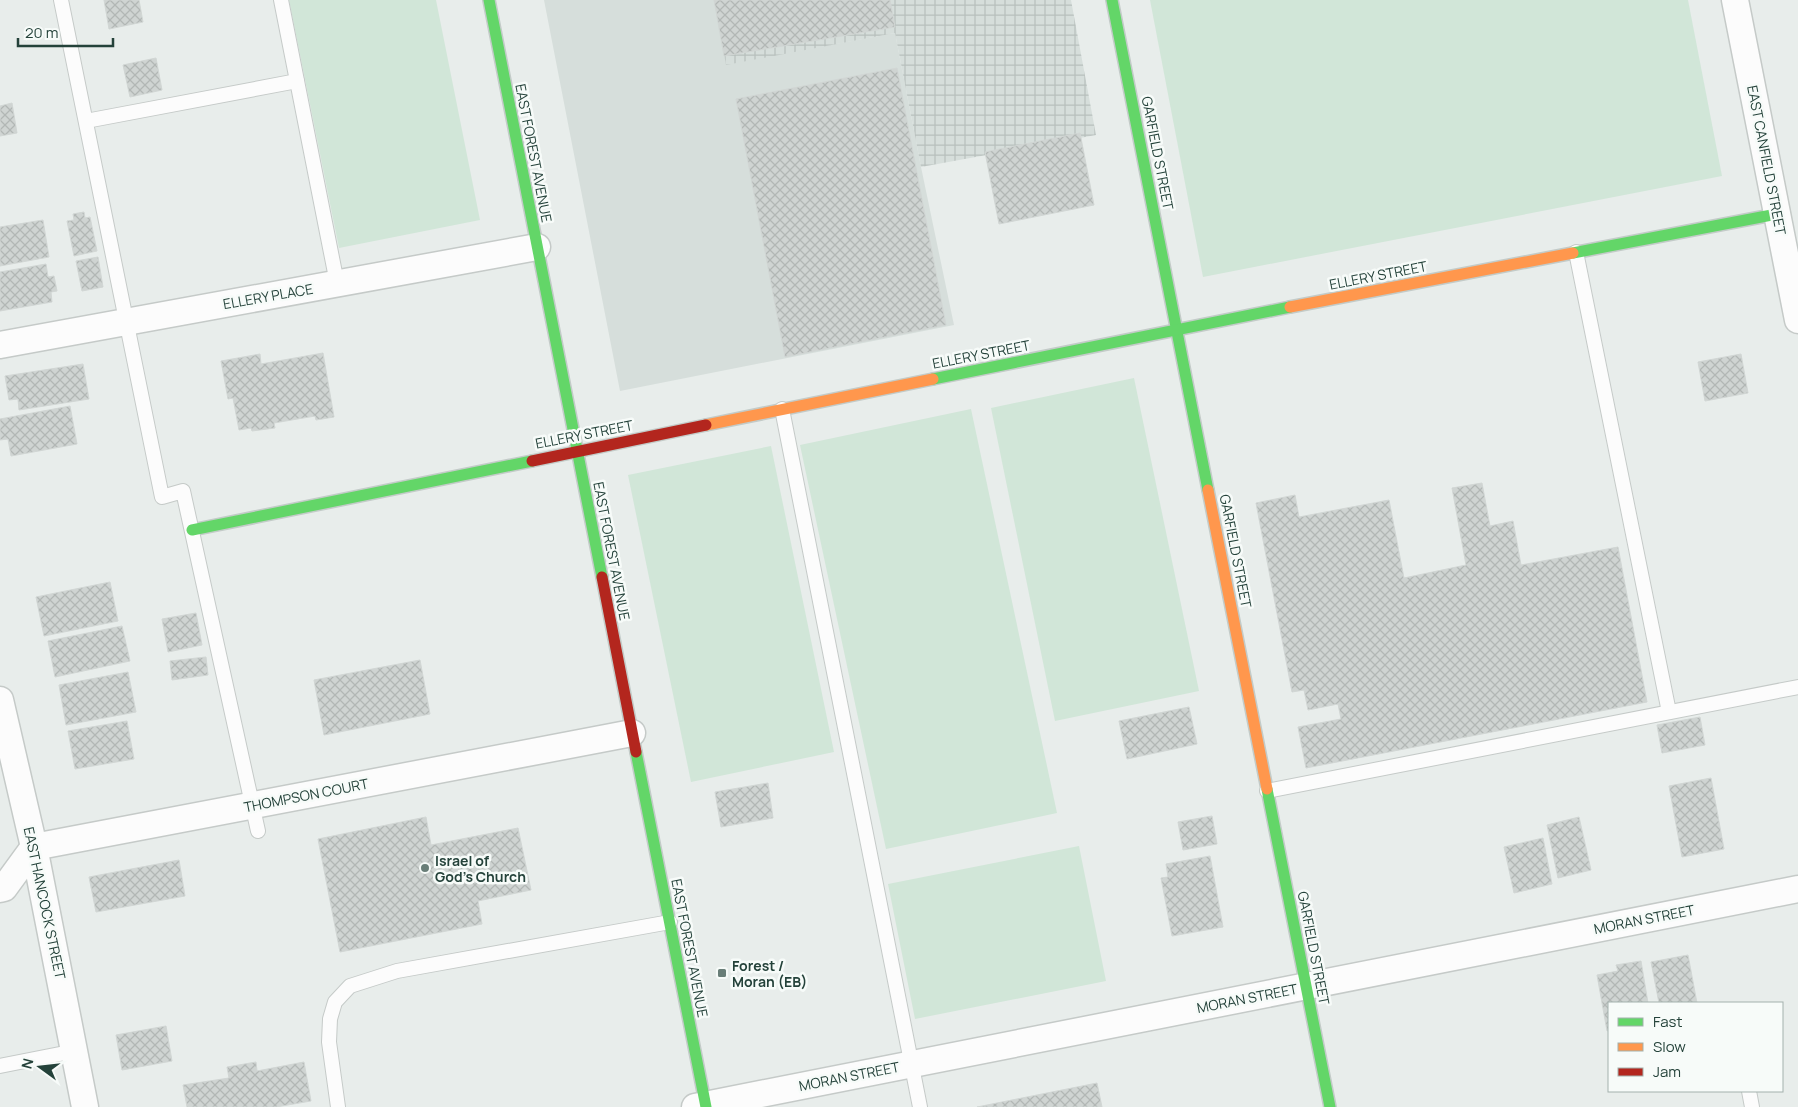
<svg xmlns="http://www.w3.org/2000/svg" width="1798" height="1107" viewBox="0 0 1798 1107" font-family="Manrope,sans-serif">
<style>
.built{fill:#d6dedb}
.industrial{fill:url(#industrial-grid)}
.grass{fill:#d1e6d8}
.building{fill:url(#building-cross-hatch);stroke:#d1d6d4}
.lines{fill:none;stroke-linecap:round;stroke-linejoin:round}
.lane-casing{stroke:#c5cac8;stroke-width:16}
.street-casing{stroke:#c5cac8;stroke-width:29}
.fast-casing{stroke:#c3cbc8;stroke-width:14}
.slow-casing{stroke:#c3cbc8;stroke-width:14}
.jam-casing{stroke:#c3cbc8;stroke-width:14}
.lane{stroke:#fcfcfc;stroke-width:14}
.street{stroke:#fcfcfc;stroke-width:26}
.fast{stroke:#63d668;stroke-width:11}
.slow{stroke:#ff974d;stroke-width:11}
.jam{stroke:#b3261e;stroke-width:11}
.poi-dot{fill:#697e78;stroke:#f7fbf9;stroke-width:2}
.labels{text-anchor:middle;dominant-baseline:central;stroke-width:5;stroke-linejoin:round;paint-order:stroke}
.street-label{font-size:14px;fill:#24423a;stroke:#f7fbf9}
.poi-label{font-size:14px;font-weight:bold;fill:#24423a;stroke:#f7fbf9;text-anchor:start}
</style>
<defs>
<pattern id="industrial-grid" width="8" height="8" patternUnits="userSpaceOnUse" patternTransform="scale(1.25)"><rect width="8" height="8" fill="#d6dedb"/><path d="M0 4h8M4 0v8" fill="none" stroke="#b8c0bd"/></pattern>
<pattern id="building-cross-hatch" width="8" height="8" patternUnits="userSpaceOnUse" patternTransform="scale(1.25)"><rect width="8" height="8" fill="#cfd4d2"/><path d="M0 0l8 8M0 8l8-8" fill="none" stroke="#b2b7b5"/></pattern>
</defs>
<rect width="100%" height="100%" fill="#e8edeb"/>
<polygon class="built" points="544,0 714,0 726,64 895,33 921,167 954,325 620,391"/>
<polygon class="industrial" points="714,0 1071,0 1096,135 921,167 895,33 726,65"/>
<g class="grass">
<polygon points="289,0 436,0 480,220 339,248"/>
<polygon points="1150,0 1688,0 1722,176 1203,277"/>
<polygon points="1134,378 1199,691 1055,721 991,408"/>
<polygon points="971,409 1057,813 886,849 800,445"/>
<polygon points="771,446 834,752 691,782 628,475"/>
<polygon points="1079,846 1106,981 915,1019 888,884"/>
</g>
<g class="building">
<polygon points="104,0 139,0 143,22 109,29"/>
<polygon points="714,0 890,0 895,27 724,56"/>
<polygon points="156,58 162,90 130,97 123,65"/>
<polygon points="897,68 946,325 785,357 736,99"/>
<polygon points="12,103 17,133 0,136 0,106"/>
<polygon points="1080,133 1094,205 999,224 985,152"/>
<polygon points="84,212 85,218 90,217 97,251 74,256 67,221 74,220 73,214"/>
<polygon points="43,220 49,257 0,266 0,227"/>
<polygon points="98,257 103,287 82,291 76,261"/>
<polygon points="46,264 48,277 54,276 57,291 51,292 52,302 0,311 0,272"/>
<polygon points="323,353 334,417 316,420 315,416 274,423 275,428 252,431 251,428 239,430 233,398 228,399 221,361 260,354 261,364"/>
<polygon points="1741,354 1748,393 1705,401 1698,362"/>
<polygon points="83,364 89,399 19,410 18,399 9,400 5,376"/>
<polygon points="70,406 77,444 11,456 8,439 0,440 0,419"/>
<polygon points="1482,483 1490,526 1513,521 1521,565 1618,547 1647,702 1306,768 1298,727 1341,719 1338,704 1308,710 1304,690 1292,692 1256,503 1295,495 1299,517 1389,500 1404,578 1466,565 1452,488"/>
<polygon points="110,582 118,621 44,636 36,597"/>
<polygon points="196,613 202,645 168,652 162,619"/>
<polygon points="122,626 130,661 55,677 48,641"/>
<polygon points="206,657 208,675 172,680 170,661"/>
<polygon points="420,660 430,714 324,735 314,680"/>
<polygon points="128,672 136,712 66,725 59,685"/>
<polygon points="1189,707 1197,744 1127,759 1119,721"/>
<polygon points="1700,717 1705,745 1662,753 1657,725"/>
<polygon points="127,721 134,759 75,769 68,731"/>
<polygon points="1711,778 1724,849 1682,857 1669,786"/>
<polygon points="768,783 773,818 721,827 715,792"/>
<polygon points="1212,816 1217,844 1183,850 1178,822"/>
<polygon points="426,817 431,845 518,828 531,890 478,901 482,924 340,952 318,839"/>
<polygon points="1579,817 1591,870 1558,878 1547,825"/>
<polygon points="1543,838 1552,884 1514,893 1504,847"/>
<polygon points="1210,856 1223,927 1172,936 1161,878 1168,877 1166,864"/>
<polygon points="179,860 185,896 96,912 89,877"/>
<polygon points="1688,955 1697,1003 1659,1003 1651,962"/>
<polygon points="1641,961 1648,1003 1609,1003 1609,1030 1607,1031 1597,975 1618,971 1616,965"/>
<polygon points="166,1026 172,1061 122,1070 116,1035"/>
<polygon points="256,1062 257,1071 304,1062 311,1101 276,1107 187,1107 183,1085 229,1078 227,1067"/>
<polygon points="1097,1083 1102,1107 977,1107"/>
</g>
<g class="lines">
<defs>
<g id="lane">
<polyline points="61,0 162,497 183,491 258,831"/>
<polyline points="281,0 337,283"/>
<polyline points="86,121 297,81"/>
<polyline points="1576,252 1669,712"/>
<polyline points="782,409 920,1107"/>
<polyline points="1267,791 1798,687"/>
<polyline points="0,1066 75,1051"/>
<polyline points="1749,1091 1752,1107"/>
<polyline points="338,1107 329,1042 330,1019 335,1002 350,986 397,971 670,922"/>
</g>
<g id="street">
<polyline points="1735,0 1798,320"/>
<polyline points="0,345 537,247"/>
<polyline points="0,700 34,847 85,1107"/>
<polyline points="0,889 4,888 34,847 632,733"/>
<polyline points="695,1107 1798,889"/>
</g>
<g id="fast">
<polyline points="489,0 602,577"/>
<polyline points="1112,0 1208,490"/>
<polyline points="1573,253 1777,214"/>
<polyline points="933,379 1290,307"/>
<polyline points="192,530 532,461"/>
<polyline points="636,752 706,1107"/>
<polyline points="1267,789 1330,1107"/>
</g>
<g id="slow">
<polyline points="1290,307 1573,253"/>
<polyline points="706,425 933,379"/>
<polyline points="1208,490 1267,789"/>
</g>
<g id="jam">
<polyline points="532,461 706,425"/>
<polyline points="602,577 636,752"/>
</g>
</defs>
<use href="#lane" class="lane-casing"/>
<use href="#street" class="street-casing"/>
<use href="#fast" class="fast-casing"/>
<use href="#slow" class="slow-casing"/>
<use href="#jam" class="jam-casing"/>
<use href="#lane" class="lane"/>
<use href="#street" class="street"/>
<use href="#fast" class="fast"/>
<use href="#slow" class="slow"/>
<use href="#jam" class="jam"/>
</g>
<g class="poi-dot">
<circle cx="425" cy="868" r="5"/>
<rect x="717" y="968" width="10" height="10" rx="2.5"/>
</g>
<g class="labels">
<g class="street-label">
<text transform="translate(534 153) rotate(79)">EAST FOREST AVENUE</text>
<text transform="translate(1158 153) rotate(79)">GARFIELD STREET</text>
<text transform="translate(1767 160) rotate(79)">EAST CANFIELD STREET</text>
<text transform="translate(1378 275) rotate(-11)">ELLERY STREET</text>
<text transform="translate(268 296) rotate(-10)">ELLERY PLACE</text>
<text transform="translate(981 354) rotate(-11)">ELLERY STREET</text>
<text transform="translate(584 434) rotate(-11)">ELLERY STREET</text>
<text transform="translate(612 551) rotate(79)">EAST FOREST AVENUE</text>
<text transform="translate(1236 551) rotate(79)">GARFIELD STREET</text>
<text transform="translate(306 795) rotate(-11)">THOMPSON COURT</text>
<text transform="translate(45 903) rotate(78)">EAST HANCOCK STREET</text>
<text transform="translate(1644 919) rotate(-11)">MORAN STREET</text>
<text transform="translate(690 948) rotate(79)">EAST FOREST AVENUE</text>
<text transform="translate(1314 948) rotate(79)">GARFIELD STREET</text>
<text transform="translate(1247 998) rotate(-11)">MORAN STREET</text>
<text transform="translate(849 1076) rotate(-11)">MORAN STREET</text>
</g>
<g class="poi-label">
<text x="435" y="860">Israel of<tspan x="435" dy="16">God's Church</tspan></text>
<text x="732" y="965">Forest /<tspan x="732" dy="16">Moran (EB)</tspan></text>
</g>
</g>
<rect x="1608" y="1002" width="175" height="90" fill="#f7fbf9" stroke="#a3b1ad"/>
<rect x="1618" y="1018" width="25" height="8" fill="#63d668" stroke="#a3b1ad"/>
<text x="1653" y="1027" font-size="15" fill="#24423a">Fast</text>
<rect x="1618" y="1043" width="25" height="8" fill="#ff974d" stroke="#a3b1ad"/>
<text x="1653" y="1052" font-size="15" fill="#24423a">Slow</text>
<rect x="1618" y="1068" width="25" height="8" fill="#b3261e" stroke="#a3b1ad"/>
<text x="1653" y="1077" font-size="15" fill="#24423a">Jam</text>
<g transform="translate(40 1067) rotate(285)" stroke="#f7fbf9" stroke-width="4" paint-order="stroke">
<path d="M0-4L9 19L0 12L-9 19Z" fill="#24423a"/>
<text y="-8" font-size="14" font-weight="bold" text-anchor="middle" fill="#24423a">N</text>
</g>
<path d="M18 38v8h95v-8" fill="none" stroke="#24423a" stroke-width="2.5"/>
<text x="25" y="38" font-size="15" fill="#24423a" stroke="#f7fbf9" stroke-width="4" paint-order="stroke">20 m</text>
</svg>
